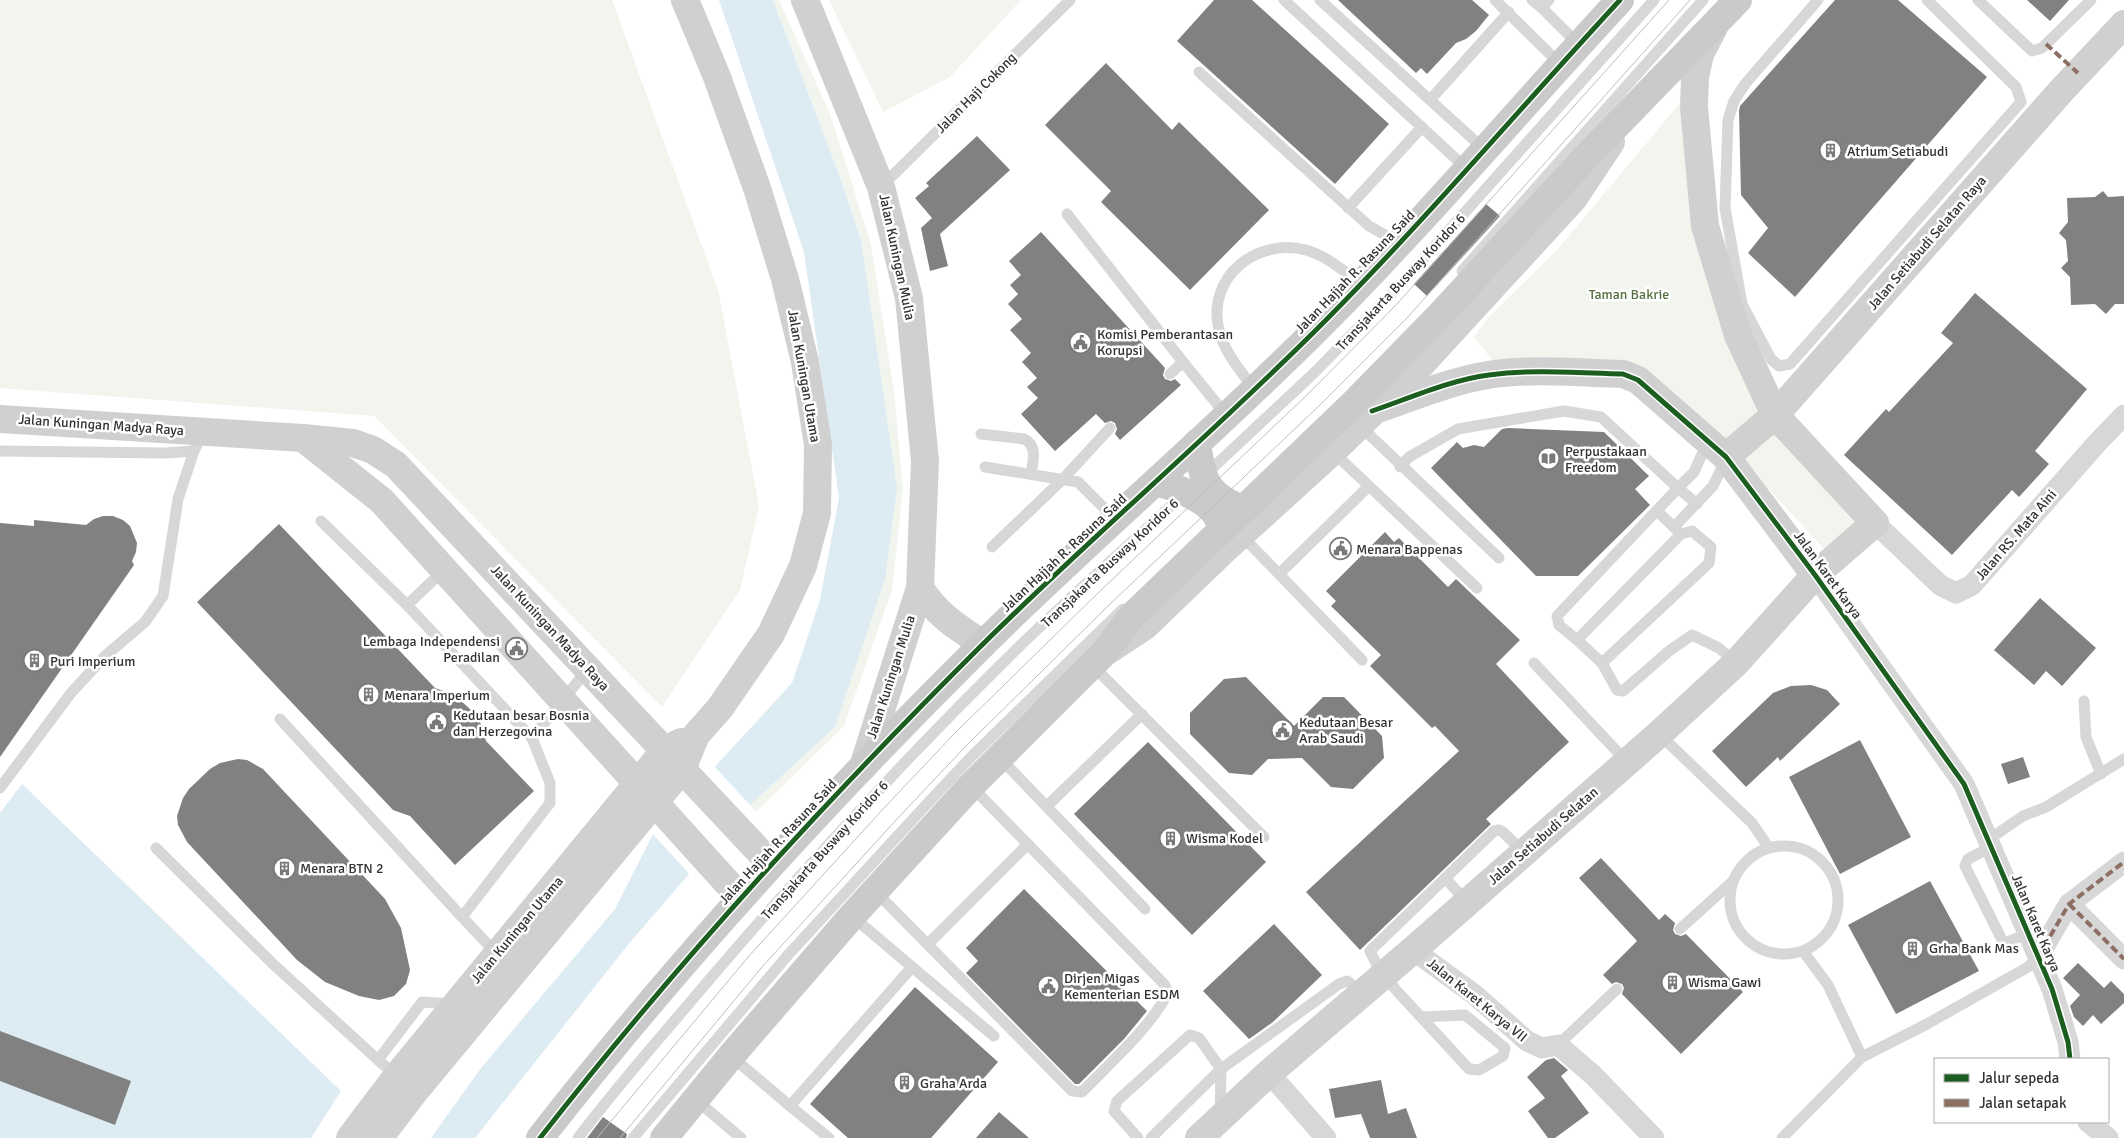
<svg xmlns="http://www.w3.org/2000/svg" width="2124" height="1138" viewBox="0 0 2124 1138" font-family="Signika,sans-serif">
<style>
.green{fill:#f1f5ed}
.water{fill:#ddebf3}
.pier{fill:#fff}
.building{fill:#818181}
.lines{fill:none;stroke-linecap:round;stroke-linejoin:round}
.lane{stroke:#d7d7d7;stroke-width:11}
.street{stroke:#d7d7d7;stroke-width:21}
.secondary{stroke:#d0d0d0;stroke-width:28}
.primary{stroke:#cacaca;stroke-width:28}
.tram{stroke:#bebebe;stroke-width:1}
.quiet{stroke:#8d6e63;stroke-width:4;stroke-dasharray:8 4;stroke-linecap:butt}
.cycleway-casing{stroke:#fff;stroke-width:8}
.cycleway{stroke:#1b5e20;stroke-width:5}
.labels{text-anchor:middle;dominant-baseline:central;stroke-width:5;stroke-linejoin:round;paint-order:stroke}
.street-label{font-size:14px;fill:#333;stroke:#fff}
.poi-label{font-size:14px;fill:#333;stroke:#fff;text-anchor:start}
.park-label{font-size:14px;fill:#56703f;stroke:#fff}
</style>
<rect width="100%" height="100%" fill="#fff"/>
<g class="green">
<polygon points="0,0 612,0 718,290 759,506 740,590 662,707 374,416 0,388"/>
<polygon points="773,0 779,0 830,114 871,244 894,392 903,489 892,590 844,726 756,812 750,805 835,727 861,240 841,180"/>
<polygon points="829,0 1021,0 950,77 883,112"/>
<polygon points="1681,102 1689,152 1693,237 1735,329 1859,521 1826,551 1729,446 1642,378 1493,361 1474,337 1488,318 1557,250"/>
</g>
<g class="water">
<polygon points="719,0 773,0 841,180 861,240 897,488 885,579 835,727 750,805 689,874 627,946 475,1138 431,1138 481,1068 615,909 653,834 792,683 820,600 839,498 804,252"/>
<polygon points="22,784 341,1091 311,1138 0,1138 0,813"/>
</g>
<polygon class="pier" points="713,765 752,807 691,876 651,832"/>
<g class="building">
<polygon points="1214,0 1252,0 1389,124 1335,184 1177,41"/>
<polygon points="1338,0 1472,0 1489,15 1476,31 1466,39 1456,43 1427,74 1421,68 1416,73"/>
<polygon points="1835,0 1898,0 1987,77 1795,297 1748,253 1768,228 1741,195 1739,111 1740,106"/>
<polygon points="2027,0 2069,0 2050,21"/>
<polygon points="1106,63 1172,130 1179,122 1269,210 1190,290 1101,202 1111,191 1045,125"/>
<polygon points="977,136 1010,170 940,234 948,266 930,271 921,228 932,218 915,198 929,186 926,183"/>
<polygon points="2103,191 2108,197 2124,196 2124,304 2115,304 2106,314 2095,304 2071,305 2070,277 2061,268 2068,261 2066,240 2059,233 2068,222 2067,198 2095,197"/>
<polygon points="1486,204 1500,216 1427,296 1414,284"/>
<polygon points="1041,232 1165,368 1163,375 1165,379 1171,381 1175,379 1181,385 1120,440 1115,434 1117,429 1115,423 1111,421 1105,423 1096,414 1055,451 1021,414 1038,398 1027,387 1037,378 1022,362 1031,353 1010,330 1022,319 1008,304 1018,294 1010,285 1021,275 1009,261"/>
<polygon points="1975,293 2087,389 2035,451 2049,464 2019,497 2012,490 1952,555 1844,455 1886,409 1889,412 1953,343 1941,333"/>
<polygon points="1508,428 1604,432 1649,476 1635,489 1650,505 1578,576 1536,576 1431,468 1457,442 1463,448 1474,445 1484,447 1502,429"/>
<polygon points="103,516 113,516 123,520 130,526 137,543 136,552 132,561 134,565 0,757 0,523 34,526 34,520 86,525 94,519"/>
<polygon points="279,524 435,688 444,691 459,699 471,710 481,724 486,741 534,791 455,865 410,816 393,810 197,602"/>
<polygon points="1385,532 1394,542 1399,538 1448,587 1456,579 1520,640 1496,664 1569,742 1486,819 1491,824 1360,950 1306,892 1459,751 1435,726 1432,728 1370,666 1381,655 1331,606 1336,601 1326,591"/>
<polygon points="2040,598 2096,648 2062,686 2046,671 2034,685 1994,650"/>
<polygon points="1246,677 1294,726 1323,697 1344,697 1382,736 1384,758 1353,789 1331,787 1302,758 1268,759 1252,775 1229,773 1190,734 1190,713 1224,679"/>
<polygon points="1811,685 1827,690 1840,704 1780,761 1778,757 1746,787 1712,751 1773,693 1791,686"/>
<polygon points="1860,740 1911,837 1840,874 1789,777"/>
<polygon points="1148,742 1266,862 1192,935 1074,814"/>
<polygon points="2023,757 2030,777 2008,784 2001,764"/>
<polygon points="238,759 247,760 263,769 385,899 401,928 410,970 406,984 394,996 379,1000 359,996 325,982 297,960 187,842 178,825 177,816 183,798 189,789 210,769 220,763"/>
<polygon points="1601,858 1659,920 1665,914 1675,923 1673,930 1675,934 1681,936 1686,934 1743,992 1681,1054 1622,994 1624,988 1622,984 1616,982 1612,984 1603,975 1637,941 1579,878"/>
<polygon points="1930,881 1979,971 1896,1014 1848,925"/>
<polygon points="1024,889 1147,1011 1124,1039 1079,1084 1075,1084 966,973 978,961 966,948"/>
<polygon points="1274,924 1322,975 1273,1022 1249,1039 1203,991"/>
<polygon points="2078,963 2104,988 2111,981 2124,994 2124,1003 2101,1024 2093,1015 2083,1026 2074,1017 2070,1006 2080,995 2063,978"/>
<polygon points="915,987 998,1062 931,1138 848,1138 810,1104"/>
<polygon points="0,1031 131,1081 115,1125 0,1081"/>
<polygon points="1554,1058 1568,1070 1561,1076 1589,1113 1555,1138 1548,1138 1528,1111 1545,1098 1527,1077 1546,1060"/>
<polygon points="1381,1080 1388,1114 1406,1108 1417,1138 1370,1138 1361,1114 1335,1118 1329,1089"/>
<polygon points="999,1112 1029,1138 976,1138"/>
<polygon points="603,1117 627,1134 626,1138 587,1138"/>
</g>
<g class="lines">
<g class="lane">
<polyline points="1284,0 1467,169"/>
<polyline points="1320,0 1485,150"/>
<polyline points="1495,0 1560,64"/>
<polyline points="1532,0 1542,8"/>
<polyline points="1549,0 1542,8 1579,45"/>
<polyline points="1818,0 1745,84 1734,101 1728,120 1725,208 1742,304 1771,359 1779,366 1790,364 2021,102 2016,87 1927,0"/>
<polyline points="1978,0 2032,51 2042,48 2091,0"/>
<polyline points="1199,72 1369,226 1399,243"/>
<polyline points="1430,100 1509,12"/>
<polyline points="881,187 1070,0"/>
<polyline points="1348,208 1422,127"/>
<polyline points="1067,214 1183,362"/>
<polyline points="1462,271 1703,0"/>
<polyline points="1170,374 1183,362 1226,415"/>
<path d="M1254,389C1241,371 1224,352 1219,330C1206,277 1257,237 1306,250C1327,256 1344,271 1361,284"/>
<polyline points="1359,425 1499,558"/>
<path d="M981,434L1024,439C1038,446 1033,461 1031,474"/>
<polyline points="0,451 165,453 194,451 197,445"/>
<polyline points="1333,452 1477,588"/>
<polyline points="985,467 1078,482 1116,520"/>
<polyline points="1400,467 1409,457 1458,429 1564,411 1601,417 1678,488 1694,472 1708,441"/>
<polyline points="1204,476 1314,373 1401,284 1654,0"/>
<polyline points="1657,511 1678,531"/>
<polyline points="1674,527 1713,486 1726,459"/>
<polygon points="1692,531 1711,547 1709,563 1602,663 1577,640 1681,534"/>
<polyline points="1241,535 1279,574 1369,486"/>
<polyline points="992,547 1062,480 1110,428"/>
<polyline points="1279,574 1362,660"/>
<polyline points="407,605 444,570"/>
<polyline points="1577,640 1559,625 1557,616 1678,488 1697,504"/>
<polyline points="1534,663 1627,762"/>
<polyline points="1602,663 1617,690 1623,691 1669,651 1692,635 1719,648 1736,663"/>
<polyline points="1092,665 1264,837"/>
<polyline points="2084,701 2086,737 2101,774"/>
<polyline points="280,719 462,917 550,803 550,783 532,738 407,605 321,521"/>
<polyline points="1659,734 1752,823 1769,848"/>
<polyline points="532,738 588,669"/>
<polyline points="999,757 1145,909"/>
<polyline points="0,788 71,693 105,656 145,622 163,596 178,499 194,451"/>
<polyline points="1047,806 1142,714"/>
<polyline points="1988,840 2023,816 2046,807 2124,759"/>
<circle cx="1784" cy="900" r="54"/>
<polyline points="1991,847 1968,859 1965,866 2002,940 2007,942 2029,933"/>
<polyline points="156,848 273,964 378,1060"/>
<polyline points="1445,878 1467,902"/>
<path d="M875,891L1072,1091L1082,1092C1108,1065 1153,1025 1168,992L1164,984L971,786"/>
<polyline points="462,917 497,954"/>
<polyline points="1680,929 1733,881"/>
<polyline points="928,944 1028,844"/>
<polyline points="1803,951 1828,985 1862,1057"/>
<polyline points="912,967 994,1036"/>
<polyline points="1422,1017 1465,1015 1505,1048 1503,1056 1479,1070 1469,1069 1396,990 1378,967 1370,951 1494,831 1499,830 1503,832 1524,853"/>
<polyline points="1558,1045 1617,989"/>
<polyline points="731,1056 790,1106 912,967 852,916"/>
<polyline points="398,1077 378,1060 422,1002 454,1004"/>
<polyline points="695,1099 741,1138"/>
<polyline points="790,1106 829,1138"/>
<path d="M578,1138C617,1086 661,1037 703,987C806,866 914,749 1027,639C1079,589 1132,542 1184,494"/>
<polyline points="633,1138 788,955 926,805 972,756 1123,609"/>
<polyline points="1138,1138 1114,1111 1117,1101 1190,1035 1199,1038 1221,1069 1220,1115"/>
<polyline points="1151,1138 1221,1069 1339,984 1347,981 1363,993"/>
<polyline points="1782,1138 1862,1057 1927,1024 2028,967 2038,957"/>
</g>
<g class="street">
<polyline points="1875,523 1940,585 1956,593 1972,585 2098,442 2124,415"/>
<polyline points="1815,575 1964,784 2052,989 2068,1042 2070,1059"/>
<polyline points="2069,904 2124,959"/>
<polyline points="1413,950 1475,995 1527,1041 1542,1048 1558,1045 1593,1075 1654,1138"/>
<polyline points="2038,957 2069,904 2124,862"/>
<polyline points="1269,1073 1326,1138"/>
<polyline points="2088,1122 2108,1138"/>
</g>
<g class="secondary">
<polyline points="805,0 881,187 909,298 925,461 920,588 863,767"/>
<path d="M1381,408C1416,396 1451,381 1488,375C1532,368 1578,373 1623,374L1638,380L1726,457L1815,575"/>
<polyline points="0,419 303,438 353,443 373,450 396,465 771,864"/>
<polyline points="303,438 382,501 741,898"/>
<polyline points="1726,457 1775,415 2062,90 2124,24"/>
<path d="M920,588C937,615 957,627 983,644"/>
<polyline points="1107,651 1145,626 1224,550 1333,451 1415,371 1573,199 1611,142"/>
<polyline points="350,1138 397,1076 665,750 681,742"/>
<polyline points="379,1138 415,1091 682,769 696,735 720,708 771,634 803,566 817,513 818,445 805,362 785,279 757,188 717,77 685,0"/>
<polyline points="1199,1138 1269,1073 1413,950 1659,734 1736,663 1815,575 1875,523 1775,415 1738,335 1705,226 1694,107 1695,77 1700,54 1714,27"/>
</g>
<g class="primary">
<path d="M1197,443C1202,480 1207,496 1243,509"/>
<path d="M1156,483C1174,485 1213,502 1219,521"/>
<path d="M540,1138C676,964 825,801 982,645C1094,534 1215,432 1326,320C1428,217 1522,106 1620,0"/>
<polyline points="664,1138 731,1056 852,916 971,786 1104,653 1131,617 1355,402 1440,315 1587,156 1738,0"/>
</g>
<g class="tram">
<polyline points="597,1138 749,956 884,808 955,733 1098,593 1307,395 1396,305 1669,0"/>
<polyline points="620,1138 762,967 897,819 966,746 1109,605 1320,405 1407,318 1690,0"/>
</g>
<g class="quiet">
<polyline points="2046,44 2078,73"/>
<polyline points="2069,904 2124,959"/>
<polyline points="2038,957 2069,904 2124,862"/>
</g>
<defs>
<g id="cycleway">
<path d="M1372,411C1410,398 1450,380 1489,375C1533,369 1579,373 1623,374L1638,380L1726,457L1815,575L1964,784L2052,989L2068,1042L2070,1059"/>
<path d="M540,1138C676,964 825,801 982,645C1094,534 1215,432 1326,320C1428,217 1522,106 1620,0"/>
</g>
</defs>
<use href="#cycleway" class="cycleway-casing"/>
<use href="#cycleway" class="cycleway"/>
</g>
<defs>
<symbol id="building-ring" viewBox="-11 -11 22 22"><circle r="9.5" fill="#fff" stroke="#7a7a7a" stroke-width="1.5"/><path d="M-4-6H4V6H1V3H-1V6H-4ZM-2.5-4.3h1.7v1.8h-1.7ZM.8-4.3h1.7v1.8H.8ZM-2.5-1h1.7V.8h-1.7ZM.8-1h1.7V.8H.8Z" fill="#7a7a7a"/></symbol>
<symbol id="civic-ring" viewBox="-11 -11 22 22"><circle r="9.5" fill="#fff" stroke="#7a7a7a" stroke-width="1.5"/><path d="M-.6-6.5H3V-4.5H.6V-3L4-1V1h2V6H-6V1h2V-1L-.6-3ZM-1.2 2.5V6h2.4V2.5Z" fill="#7a7a7a"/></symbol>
<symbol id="library-ring" viewBox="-11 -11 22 22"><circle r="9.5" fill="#fff" stroke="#7a7a7a" stroke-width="1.5"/><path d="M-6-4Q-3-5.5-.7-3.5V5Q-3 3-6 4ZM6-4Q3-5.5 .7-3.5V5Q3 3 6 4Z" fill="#7a7a7a"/></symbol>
</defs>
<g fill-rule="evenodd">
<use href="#building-ring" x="1818" y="138" width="25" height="25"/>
<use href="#civic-ring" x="1068" y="330" width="25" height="25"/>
<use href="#library-ring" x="1536" y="446" width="25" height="25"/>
<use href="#civic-ring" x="1328" y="536" width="25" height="25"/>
<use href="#civic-ring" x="504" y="636" width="25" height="25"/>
<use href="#building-ring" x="22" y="648" width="25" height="25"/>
<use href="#building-ring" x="356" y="682" width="25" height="25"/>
<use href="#civic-ring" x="424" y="710" width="25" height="25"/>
<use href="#civic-ring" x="1270" y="718" width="25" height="25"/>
<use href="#building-ring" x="1158" y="826" width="25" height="25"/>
<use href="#building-ring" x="272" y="856" width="25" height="25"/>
<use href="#building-ring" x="1900" y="936" width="25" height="25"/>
<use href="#building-ring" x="1660" y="970" width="25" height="25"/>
<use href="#civic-ring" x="1036" y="974" width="25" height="25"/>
<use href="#building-ring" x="892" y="1070" width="25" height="25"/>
</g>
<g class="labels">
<g class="street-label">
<text transform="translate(976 93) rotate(-45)">Jalan Haji Cokong</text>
<text transform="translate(1927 243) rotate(-49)">Jalan Setiabudi Selatan Raya</text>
<text transform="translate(897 257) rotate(78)">Jalan Kuningan Mulia</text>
<text transform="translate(1355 272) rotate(-46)">Jalan Hajjah R. Rasuna Said</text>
<text transform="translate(1401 282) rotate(-47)">Transjakarta Busway Koridor 6</text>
<text transform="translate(804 376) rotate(80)">Jalan Kuningan Utama</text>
<text transform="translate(101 425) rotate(4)">Jalan Kuningan Madya Raya</text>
<text transform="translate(2016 535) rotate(-49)">Jalan RS. Mata Aini</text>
<text transform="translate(1064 553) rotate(-43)">Jalan Hajjah R. Rasuna Said</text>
<text transform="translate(1110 563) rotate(-43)">Transjakarta Busway Koridor 6</text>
<text transform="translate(1828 575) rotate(54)">Jalan Karet Karya</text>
<text transform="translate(550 628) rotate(47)">Jalan Kuningan Madya Raya</text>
<text transform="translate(891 677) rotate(-72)">Jalan Kuningan Mulia</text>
<text transform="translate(1543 836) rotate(-41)">Jalan Setiabudi Selatan</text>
<text transform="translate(778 842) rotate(-47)">Jalan Hajjah R. Rasuna Said</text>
<text transform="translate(825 850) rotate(-48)">Transjakarta Busway Koridor 6</text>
<text transform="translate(2036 923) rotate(67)">Jalan Karet Karya</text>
<text transform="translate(517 930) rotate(-50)">Jalan Kuningan Utama</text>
<text transform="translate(1477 1000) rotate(39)">Jalan Karet Karya VII</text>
</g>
<g class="poi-label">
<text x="1847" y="151">Atrium Setiabudi</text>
<text x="1097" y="334">Komisi Pemberantasan<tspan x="1097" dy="16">Korupsi</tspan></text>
<text x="1565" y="451">Perpustakaan<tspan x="1565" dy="16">Freedom</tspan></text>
<text x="1356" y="549">Menara Bappenas</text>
<text x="500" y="641" text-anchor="end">Lembaga Independensi<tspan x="500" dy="16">Peradilan</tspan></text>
<text x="50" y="661">Puri Imperium</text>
<text x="384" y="695">Menara Imperium</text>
<text x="453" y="715">Kedutaan besar Bosnia<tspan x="453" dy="16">dan Herzegovina</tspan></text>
<text x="1299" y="722">Kedutaan Besar<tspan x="1299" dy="16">Arab Saudi</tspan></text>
<text x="1186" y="838">Wisma Kodel</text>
<text x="300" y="868">Menara BTN 2</text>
<text x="1929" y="948">Grha Bank Mas</text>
<text x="1064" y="978">Dirjen Migas<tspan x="1064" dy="16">Kementerian ESDM</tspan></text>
<text x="1688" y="982">Wisma Gawi</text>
<text x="920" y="1083">Graha Arda</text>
</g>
<g class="park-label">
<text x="1629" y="294">Taman Bakrie</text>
</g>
</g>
<rect x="1934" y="1058" width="175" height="65" fill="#ffffff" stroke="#adadad"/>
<rect x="1944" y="1074" width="25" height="8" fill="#1b5e20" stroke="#adadad"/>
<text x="1979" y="1083" font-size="15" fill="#333333">Jalur sepeda</text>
<rect x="1944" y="1099" width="25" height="8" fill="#8d6e63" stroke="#adadad"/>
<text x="1979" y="1108" font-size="15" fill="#333333">Jalan setapak</text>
</svg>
